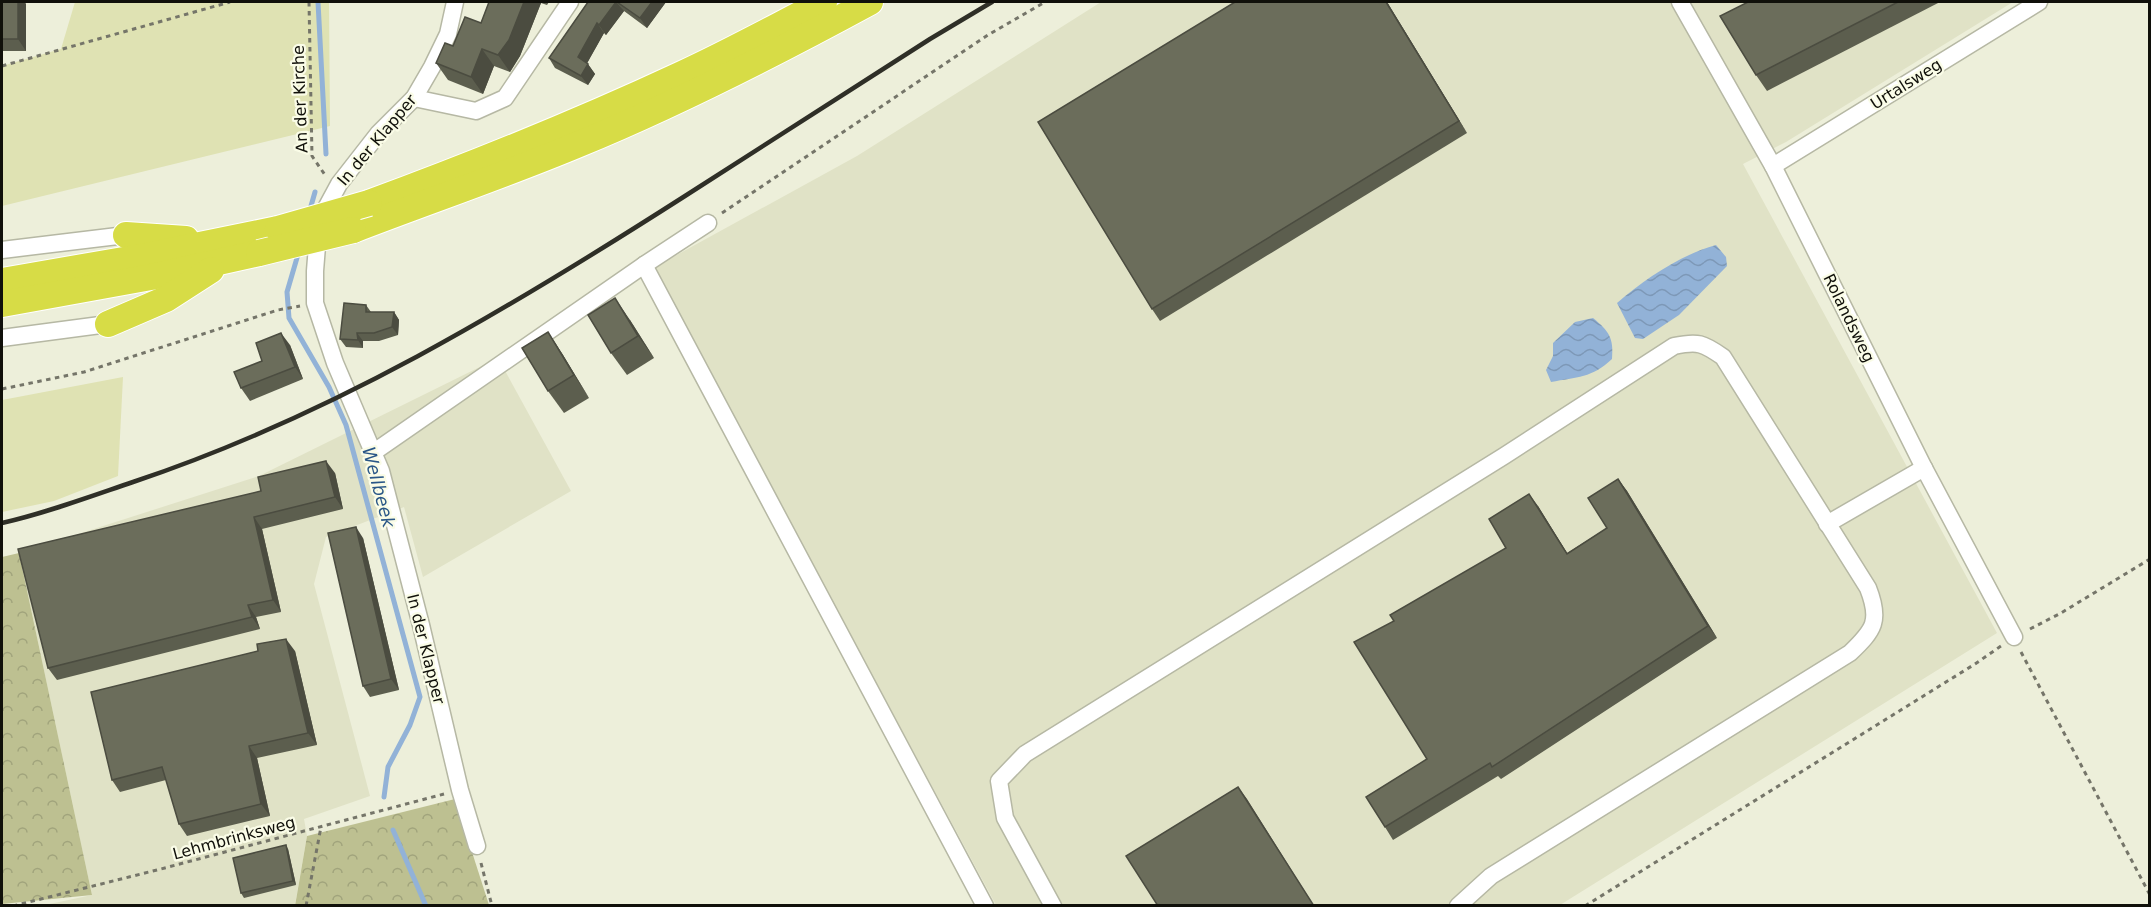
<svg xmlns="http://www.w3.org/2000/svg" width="2151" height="907" viewBox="0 0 2151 907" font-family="'DejaVu Sans',sans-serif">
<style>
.built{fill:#e0e2c6}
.green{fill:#dfe2b3}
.forest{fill:url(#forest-crowns)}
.water{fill:url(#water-waves)}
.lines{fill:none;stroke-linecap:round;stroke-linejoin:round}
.stream{stroke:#92b2d7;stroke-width:5}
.minor-casing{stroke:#b6b8a4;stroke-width:19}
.highway-casing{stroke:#fff;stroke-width:28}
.path{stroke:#757569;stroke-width:3;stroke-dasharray:4.5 4.5;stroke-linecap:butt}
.minor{stroke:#fff;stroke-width:16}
.highway{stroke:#d7dc46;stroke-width:26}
.rail{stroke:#2f2f27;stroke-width:4.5}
.highway-bridge-casing{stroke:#fff;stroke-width:28;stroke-linecap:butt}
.highway-bridge{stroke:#d7dc46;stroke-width:26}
.wall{fill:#5c5e4e}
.shaded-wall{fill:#4b4c40}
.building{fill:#6b6d5b;stroke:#4b4c40;stroke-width:1.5}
.labels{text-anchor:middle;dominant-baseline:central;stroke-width:4.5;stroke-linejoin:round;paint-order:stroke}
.street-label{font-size:16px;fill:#10100a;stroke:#fafce7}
.water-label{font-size:18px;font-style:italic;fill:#2a5787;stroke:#fafce7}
</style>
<defs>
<pattern id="forest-crowns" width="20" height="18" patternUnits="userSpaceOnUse" patternTransform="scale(1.5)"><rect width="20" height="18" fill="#bdc091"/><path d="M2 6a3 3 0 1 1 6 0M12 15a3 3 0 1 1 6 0" fill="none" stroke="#a1a47c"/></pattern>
<pattern id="water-waves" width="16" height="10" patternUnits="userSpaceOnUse" patternTransform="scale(1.5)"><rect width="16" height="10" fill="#92b2d7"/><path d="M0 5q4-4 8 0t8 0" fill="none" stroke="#7d98b7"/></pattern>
</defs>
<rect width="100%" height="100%" fill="#edefda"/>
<g class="built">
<polygon points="1101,2 2013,2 1786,142 1743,164 1997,633 1560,905 996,905 653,268 857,156"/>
<polygon points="498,358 571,491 423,577 404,507 326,537 314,584 370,796 304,819 307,836 295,905 45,905 92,895 19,553 259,476"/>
</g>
<g class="green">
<polygon points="75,2 329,2 330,126 2,206 2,66 61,49"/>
<polygon points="123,377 118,476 54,501 2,512 2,400"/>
</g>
<g class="forest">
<polygon points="19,553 92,895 2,904 2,557"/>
<polygon points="455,799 489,905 295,906 307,836"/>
</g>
<g class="water">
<path d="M1716,245L1726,257L1727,266L1679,315L1643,339L1635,338L1617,303C1645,279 1680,255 1716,245Z"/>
<path d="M1593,318C1609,331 1614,338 1612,359C1592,378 1577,377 1551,382L1546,370L1553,356V343L1575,322Z"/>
</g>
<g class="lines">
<g class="stream">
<polyline points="318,2 326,154"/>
<polyline points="309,213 315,192"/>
<polyline points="299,251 287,292 289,318 329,387 346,425 420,697 410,725 388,767 384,797"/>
<polyline points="393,830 426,906"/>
</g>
<defs>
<g id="minor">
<polyline points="455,2 448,34 432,67 414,98 378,134 339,184 319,221 315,271 315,303 335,363 381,471 421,625 460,790 477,846"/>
<polyline points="1680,2 1773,166 1924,468 2014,637"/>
<polyline points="414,98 476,111 505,98 570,2"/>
<polyline points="1773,166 2039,2"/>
<polyline points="2,250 126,235"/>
<polyline points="644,265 985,906"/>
<polyline points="2,338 108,324"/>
<polyline points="374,452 644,265 708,223"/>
<polyline points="1827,524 1924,468"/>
<path d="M1053,906L1005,818L999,781L1025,754L1504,456L1674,346C1698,341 1703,343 1723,357L1868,588C1881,621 1874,630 1850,653L1491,876L1458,906"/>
</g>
<g id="highway">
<path d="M369,203C475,164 579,122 682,74C730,52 777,26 824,2"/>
<path d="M353,230C428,201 505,175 579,144C679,103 776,53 870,2"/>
<polyline points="126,235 186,239"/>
<polyline points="2,281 141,257 278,229"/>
<polyline points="2,304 151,277 259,253"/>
<polyline points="108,324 166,299 211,270"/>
</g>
</defs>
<use href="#minor" class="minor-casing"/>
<use href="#highway" class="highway-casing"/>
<g class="path">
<polyline points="309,2 312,156 325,175"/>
<polyline points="2,66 230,2"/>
<polyline points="722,213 988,35 1045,2"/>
<polyline points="2,389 84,372 278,310 300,306"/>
<polyline points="2030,629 2061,613 2150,559"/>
<polyline points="2021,652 2150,895"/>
<polyline points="481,863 492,906"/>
<polyline points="13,906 157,870 444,794"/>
<polyline points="306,906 321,827"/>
<polyline points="1585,906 1975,664 2001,646"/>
</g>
<use href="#minor" class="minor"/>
<use href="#highway" class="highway"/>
<path class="rail" d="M2,523C46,513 89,497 133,482C331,416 510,308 685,196C767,143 849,91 930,39L992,2"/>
<defs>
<g id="highway-bridge">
<polyline points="278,229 369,203"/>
<polyline points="259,253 353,230"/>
</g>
</defs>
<use href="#highway-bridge" class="highway-bridge-casing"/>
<use href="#highway-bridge" class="highway-bridge"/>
</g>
<g class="wall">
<polygon points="2,2 26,4 26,51 2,51"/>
<polygon points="489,2 549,2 547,5 541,3 520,56 510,72 494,66 483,94 448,80 436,63 453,46 481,23"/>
<polygon points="588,2 666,2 647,28 624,11 606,35 604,33 587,63 595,74 588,85 555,68 549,58"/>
<polygon points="1235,2 1387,2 1467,133 1160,321 1152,309"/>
<polygon points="1748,2 1940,2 1767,91 1756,75"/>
<polygon points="366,305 371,312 394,312 399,320 398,335 379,341 363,341 363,348 346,347 340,339"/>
<polygon points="630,320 654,358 627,375 611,353"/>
<polygon points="548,332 563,355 589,398 564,413 548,391"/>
<polygon points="290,345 303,379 250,401 241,388 262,361"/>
<polygon points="335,473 343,509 262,529 281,612 256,617 260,629 57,680 48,668 261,491"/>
<polygon points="1618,479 1627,491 1717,638 1501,779 1498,776 1393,840 1385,827 1427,759 1506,548 1538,506 1567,553 1607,528"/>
<polygon points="363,538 399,690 370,697 363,686"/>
<polygon points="295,651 317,745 257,758 270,816 187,836 179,824 166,780 120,792 112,780"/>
<polygon points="288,849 296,885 244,898 241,893"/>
</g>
<g class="shaded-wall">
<polygon points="18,2 25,2 26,4 26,51 18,39"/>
<polygon points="524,2 540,2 541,3 520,56 510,72 498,55"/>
<polygon points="616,2 624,11 606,35 599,25"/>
<polygon points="652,2 666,2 647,28 640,18"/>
<polygon points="1386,2 1387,2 1467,133 1459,121"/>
<polygon points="597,23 604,33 585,67 578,57"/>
<polygon points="482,49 494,66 483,94 471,77"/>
<polygon points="588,64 595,74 588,85 581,76"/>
<polygon points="615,298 630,320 654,358 638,336"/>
<polygon points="394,312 399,320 398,335 392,327"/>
<polygon points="548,332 563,355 589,398 574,375"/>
<polygon points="281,333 290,345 303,379 295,367"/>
<polygon points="357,333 363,341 363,348 358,340"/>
<polygon points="326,461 335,473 343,509 335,497"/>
<polygon points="1618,479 1627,491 1717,638 1708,626"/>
<polygon points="1529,494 1538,506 1575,566 1567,554"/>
<polygon points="254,517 262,529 281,612 273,600"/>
<polygon points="356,527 363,538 399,690 391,679"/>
<polygon points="248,605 256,617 260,629 252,617"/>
<polygon points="286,639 295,651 317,745 308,733"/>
<polygon points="249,746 257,758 270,816 261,804"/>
<polygon points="1238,787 1247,799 1314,906"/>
<polygon points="286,845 288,849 296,885 293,881"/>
</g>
<g class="building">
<rect x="2" y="2" width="16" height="37"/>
<polygon points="489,2 524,2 509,40 498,55 482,49 471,77 436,63 445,43 453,46 465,17 481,23"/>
<polygon points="588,2 616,2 599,25 597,23 578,57 588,64 581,76 549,58"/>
<polygon points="617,2 652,2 640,18"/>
<polygon points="1235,2 1386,2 1459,121 1152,309 1038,122"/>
<polygon points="1748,2 1898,2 1756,75 1720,16"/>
<polygon points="615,298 638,336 611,353 588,315"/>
<polygon points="344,303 366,305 366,312 394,312 392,327 374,333 357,333 358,340 340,339"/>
<polygon points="548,332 574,375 548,391 522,348"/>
<polygon points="281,333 295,367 241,388 234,372 262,361 256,343"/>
<polygon points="326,461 335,497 254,517 273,600 248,605 252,617 48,668 18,549 261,491 258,477"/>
<polygon points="1618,479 1708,626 1492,767 1490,763 1385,827 1366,797 1427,759 1354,642 1394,621 1390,615 1506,548 1489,519 1529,494 1567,554 1607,528 1588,498"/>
<polygon points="356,527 391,679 363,686 328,533"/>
<polygon points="286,639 308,733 249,746 261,804 179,824 162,767 112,780 91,692 258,651 257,644"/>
<polygon points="1238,787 1314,906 1158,906 1126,856"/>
<polygon points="286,845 293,881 241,893 233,858"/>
</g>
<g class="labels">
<g class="street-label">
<text transform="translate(1906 84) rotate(-32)">Urtalsweg</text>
<text transform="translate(300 99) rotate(-92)">An der Kirche</text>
<text transform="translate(377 140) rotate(-50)">In der Klapper</text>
<text transform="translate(1849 318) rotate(64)">Rolandsweg</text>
<text transform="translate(426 649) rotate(76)">In der Klapper</text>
<text transform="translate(234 838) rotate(-15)">Lehmbrinksweg</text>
</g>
<g class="water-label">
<text transform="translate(379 487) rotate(75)">Wellbeek</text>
</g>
</g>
<rect width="2151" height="907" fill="none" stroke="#10100a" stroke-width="6"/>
</svg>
